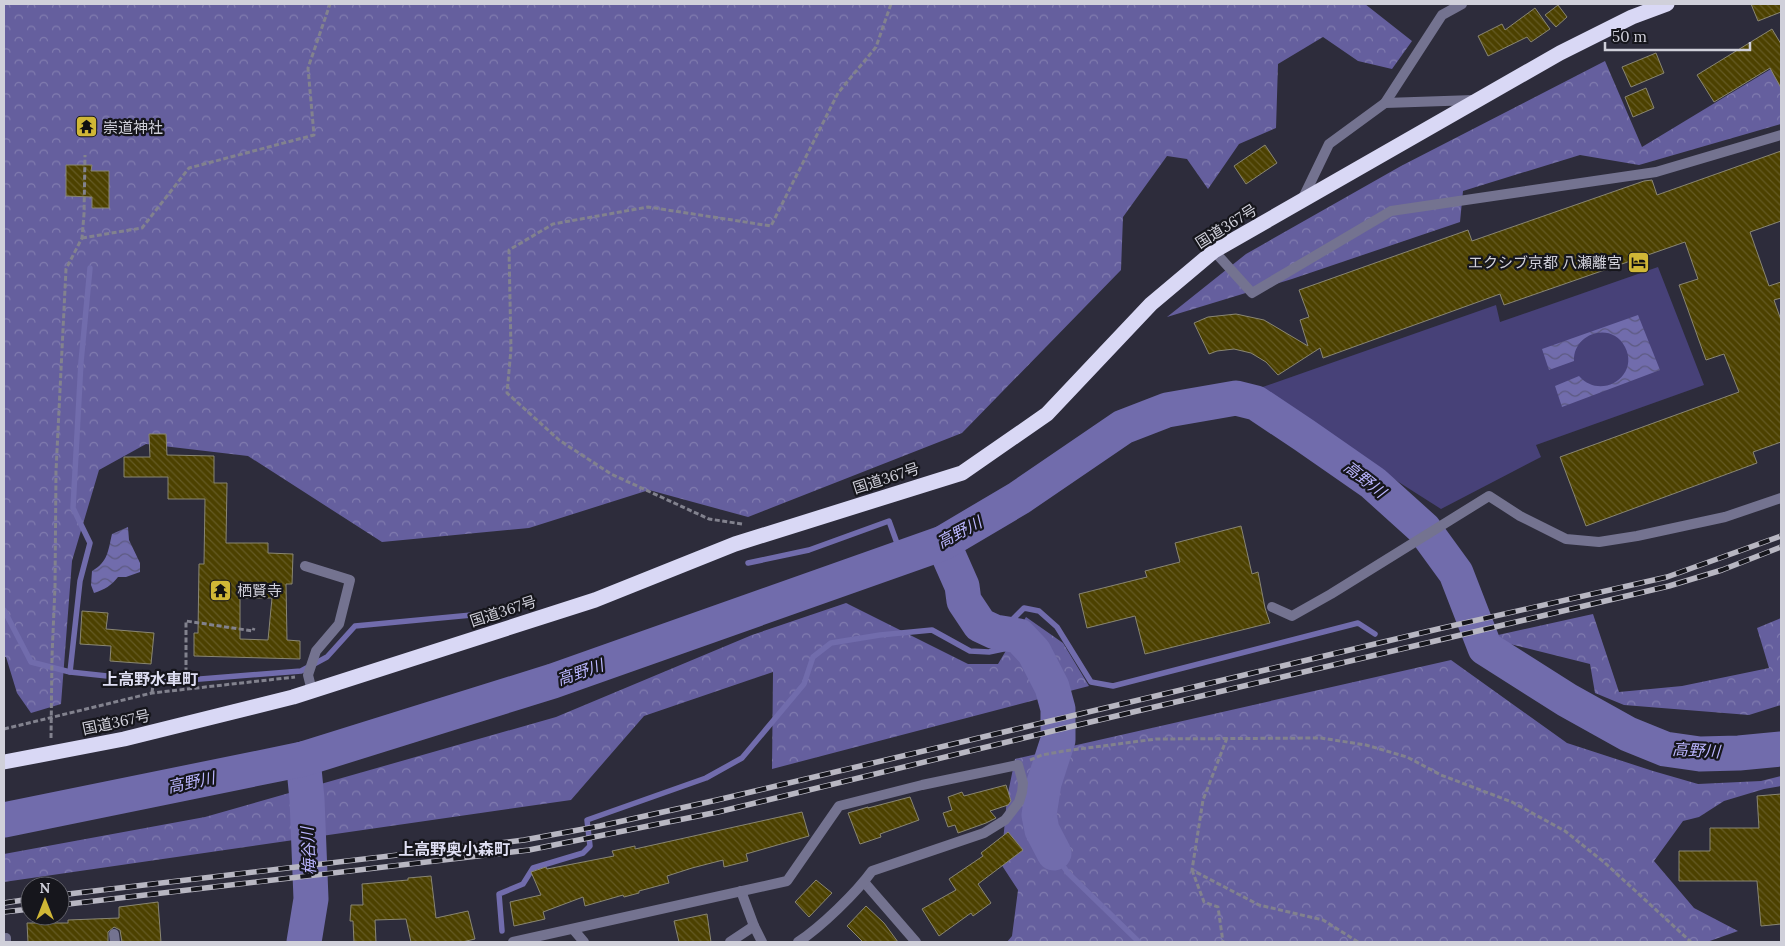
<svg xmlns="http://www.w3.org/2000/svg" width="1785" height="946" viewBox="0 0 1785 946" font-family="Lora,'Noto Sans JP',serif">
<style>
.green{fill:#474178}
.forest{fill:url(#forest-crowns)}
.water{fill:url(#water-waves)}
.lines{fill:none;stroke-linecap:round;stroke-linejoin:round}
.stream{stroke:#716cac;stroke-width:5.5}
.river{stroke:#716cac;stroke-width:35}
.building{fill:url(#building-back-hatch);stroke:#898673;fill-rule:evenodd}
.path{stroke:#82828e;stroke-width:3;stroke-dasharray:5 2.5;stroke-linecap:butt}
.lane{stroke:#747390;stroke-width:10}
.street{stroke:#747390;stroke-width:10}
.highway{stroke:#d9d8f5;stroke-width:15}
.rail-casing{stroke:#b8b7c2;stroke-width:5.5}
.rail{stroke:#16161c;stroke-width:4;stroke-dasharray:11;stroke-linecap:butt}
.labels{text-anchor:middle;dominant-baseline:central;stroke-width:4.5;stroke-linejoin:round;paint-order:stroke}
.poi-label{font-size:15px;fill:#d0d0da;stroke:#16161c;text-anchor:start}
.street-label{font-size:15px;fill:#d0d0da;stroke:#16161c}
.water-label{font-size:16px;font-style:italic;fill:#bab5fe;stroke:#16161c}
.neighbourhood-label{font-size:16px;font-weight:bold;fill:#dfdff3;stroke:#16161c}
</style>
<defs>
<pattern id="forest-crowns" width="20" height="18" patternUnits="userSpaceOnUse" patternTransform="scale(1.25)"><rect width="20" height="18" fill="#655f9e"/><path d="M2 6a3 3 0 1 1 6 0M12 15a3 3 0 1 1 6 0" fill="none" stroke="#817caf"/></pattern>
<pattern id="water-waves" width="16" height="10" patternUnits="userSpaceOnUse" patternTransform="scale(1.25)"><rect width="16" height="10" fill="#716cac"/><path d="M0 5q4-4 8 0t8 0" fill="none" stroke="#5d5a81"/></pattern>
<pattern id="building-back-hatch" width="6" height="6" patternUnits="userSpaceOnUse" patternTransform="scale(1.25)"><rect width="6" height="6" fill="#4c4100"/><path d="M-1 5l2 2M0 0l6 6M5-1l2 2" fill="none" stroke="#655b25"/></pattern>
</defs>
<rect width="100%" height="100%" fill="#2d2c3b"/>
<polygon class="green" points="1658,267 1704,385 1536,445 1541,457 1441,509 1254,390 1496,305 1500,322"/>
<g class="forest">
<polygon points="4,4 1365,4 1412,41 1392,69 1358,61 1323,37 1278,64 1276,128 1239,144 1208,189 1187,159 1167,156 1123,217 1121,270 962,433 748,517 649,490 529,528 382,542 248,456 146,444 99,470 72,561 61,704 31,713 17,693 6,657 4,657"/>
<polygon points="1605,61 1642,147 1781,63 1781,124 1639,165 1580,155 1463,191 1460,222 1292,279 1167,317 1246,254 1401,166"/>
<polygon points="846,603 968,664 998,664 1026,617 1063,643 1089,686 772,769 773,672 644,716 571,800 4,882 4,854 205,817 556,717 752,635"/>
<polygon points="1593,614 1619,692 1682,686 1769,668 1757,628 1781,618 1781,705 1749,715 1624,705 1595,693 1590,664 1498,641 1498,635"/>
<polygon points="1451,660 1567,743 1653,771 1698,784 1761,781 1781,776 1781,786 1764,789 1724,801 1699,817 1683,821 1654,861 1694,908 1738,931 1707,942 1007,942 1012,936 1018,890 1001,864 1007,798 1015,759"/>
</g>
<g class="water">
<path d="M1638,315L1660,370L1562,407L1555,386L1579,376C1601,401 1640,376 1625,347C1612,321 1573,333 1574,361L1549,370L1542,349Z"/>
<path d="M128,527L129,540L140,563V572L126,577H118C112,585 104,590 94,593L91,585L92,571C108,562 108,551 112,534Z"/>
</g>
<g class="lines">
<g class="stream">
<polyline points="748,563 809,550 889,521 902,557"/>
<polyline points="4,610 31,662 70,672 163,682 301,671 327,657 355,626 493,613"/>
<polyline points="70,672 80,581 90,543 73,508 81,362 90,268"/>
<polyline points="1054,853 1068,873 1139,942"/>
<polyline points="502,931 499,894 523,884 533,868 583,853 590,846 587,820 706,778 742,758 804,684 813,657 831,643 880,635 932,630 970,651 989,652 1008,648 1013,619 1024,608 1039,611 1057,627 1091,682 1113,686 1358,623 1375,634"/>
</g>
<g class="river">
<polyline points="943,543 962,586 964,601 980,625 995,632 1019,636 1034,652 1052,687 1058,709 1058,740 1044,783 1039,815 1042,830 1054,853"/>
<polyline points="303,759 307,799 311,899 304,942"/>
<polyline points="4,820 303,759 553,681 943,543 1019,498 1123,427 1167,410 1236,398 1256,403 1304,435 1373,483 1424,529 1456,573 1485,648 1567,700 1628,734 1665,749 1700,754 1739,753 1781,749"/>
</g>
</g>
<g class="building">
<polygon points="1751,4 1781,4 1781,12 1758,21"/>
<polygon points="1558,5 1567,17 1556,27 1545,15"/>
<polygon points="1535,8 1550,29 1531,42 1527,37 1488,56 1478,36 1502,24 1505,30"/>
<polygon points="1772,29 1781,44 1781,88 1770,68 1714,102 1697,75"/>
<polygon points="1656,53 1664,73 1631,87 1622,67"/>
<polygon points="1646,88 1654,108 1633,117 1625,97"/>
<polygon points="1265,145 1277,163 1246,184 1234,166"/>
<polygon points="1781,151 1781,221 1750,232 1769,286 1781,282 1781,298 1774,300 1781,320 1781,442 1753,452 1757,463 1586,526 1560,457 1739,392 1724,354 1706,360 1679,285 1698,279 1685,242 1504,305 1500,294 1323,358 1320,348 1278,375 1266,362 1251,353 1234,349 1217,351 1209,354 1194,323 1208,317 1236,314 1264,320 1308,346 1300,320 1309,317 1299,290 1468,230 1472,241 1644,181 1652,180 1657,195"/>
<polygon points="66,165 92,165 91,171 109,171 109,208 92,208 92,197 66,196"/>
<path d="M149,434H166L167,455L214,456V483H227L226,543H268V553L293,554L292,584H286L287,640L300,641V659L194,656V633H198L199,564H204L205,499H168V477H124V457H150ZM240,598H272L268,640L240,639Z"/>
<polygon points="1241,526 1252,574 1258,572 1265,608 1270,623 1145,654 1135,616 1087,628 1079,594 1147,577 1145,571 1180,562 1175,543"/>
<polygon points="82,611 108,613 106,629 154,633 151,664 110,661 111,646 80,644"/>
<polygon points="1006,785 1011,801 1008,805 990,811 996,818 986,823 958,833 955,825 948,827 943,813 952,810 948,797 962,792 964,796"/>
<polygon points="1781,794 1781,924 1761,926 1757,881 1679,881 1679,851 1710,851 1710,828 1759,828 1757,796"/>
<polygon points="910,797 919,820 880,834 881,837 860,844 848,813 868,807 868,808"/>
<polygon points="802,812 809,836 746,854 748,861 724,867 723,860 692,868 667,876 669,883 639,891 639,893 624,897 623,895 585,906 583,897 543,912 545,919 514,926 510,902 541,895 531,872 546,867 547,869 614,856 612,851 635,846 635,849"/>
<polygon points="1008,832 1023,850 978,884 991,903 973,916 971,913 939,936 922,909 956,890 949,879 983,856 981,853"/>
<polygon points="431,876 436,918 468,911 475,939 462,942 411,942 406,919 375,920 376,942 354,942 353,921 350,921 351,905 363,905 362,884 408,880 408,878"/>
<polygon points="816,880 832,893 809,917 795,902"/>
<polygon points="158,902 161,942 122,942 120,930 114,927 108,932 108,942 28,942 27,923 68,923 68,920 119,918 119,907"/>
<polygon points="866,906 884,923 898,942 863,942 847,926"/>
<polygon points="707,914 711,942 679,942 674,921"/>
</g>
<g class="lines">
<g class="path">
<polyline points="82,238 142,228 189,168 314,135 308,68 330,4"/>
<polyline points="742,524 709,519 611,474 559,440 507,393 511,349 509,250 553,224 648,207 771,226 838,93 876,47 891,4"/>
<polyline points="152,693 154,675 186,675 186,621 253,631 254,628"/>
<polyline points="4,729 152,693 295,677"/>
<polyline points="51,738 52,656 55,587 56,471 66,269 82,238 84,214 85,155"/>
<polyline points="1227,738 1203,800 1192,870 1259,905 1323,920 1358,942"/>
<polyline points="1030,760 1042,755 1064,751 1156,739 1321,738 1366,745 1407,757 1441,775 1512,802 1565,831 1605,863 1691,942"/>
<polyline points="1192,870 1204,902 1218,907 1223,942"/>
</g>
<g class="lane">
<polyline points="1385,103 1474,100"/>
<polyline points="1302,200 1329,144 1385,103 1442,15 1462,4"/>
<polyline points="1214,251 1252,293 1391,211 1656,172 1781,135"/>
<polyline points="1272,607 1292,616 1331,594 1489,496 1520,516 1566,539 1599,542 1637,536 1725,517 1781,498"/>
</g>
<g class="street">
<polyline points="305,566 350,580 339,624 316,651 308,675 312,691"/>
<polyline points="864,882 916,942"/>
<polyline points="741,891 754,926 762,942"/>
<polyline points="573,929 584,942"/>
<polyline points="114,934 115,942"/>
<polyline points="6,942 6,938"/>
<path d="M513,942L787,881L839,806L922,785L1018,765L1023,783L1022,792L1019,802L1005,820L984,833L872,871C856,893 821,927 798,942"/>
<polyline points="730,942 754,926"/>
</g>
<polyline class="highway" points="4,762 124,739 293,697 595,600 735,544 962,473 1047,414 1151,304 1214,251 1560,53 1632,17 1667,4"/>
<defs>
<g id="rail">
<polyline points="60,895 524,840 600,826 717,800 1438,629 1667,577 1781,536"/>
<polyline points="4,903 30,899"/>
<polyline points="60,905 529,850 718,812 1065,728 1669,586 1722,570 1781,547"/>
<polyline points="4,912 30,909"/>
</g>
</defs>
<use href="#rail" class="rail-casing"/>
<use href="#rail" class="rail"/>
</g>
<defs>
<symbol id="temple-square" viewBox="-11 -11 22 22"><rect x="-9" y="-9" width="18" height="18" rx="4" fill="#d0b736" stroke="#16161c"/><path d="M0-6L5-2H3V0L6.5 2.5H4V6H1.5V3h-3V6H-4V2.5H-6.5L-3 0V-2H-5Z" fill="#111"/></symbol>
<symbol id="hotel-square" viewBox="-11 -11 22 22"><rect x="-9" y="-9" width="18" height="18" rx="4" fill="#d0b736" stroke="#16161c"/><path d="M-6-4.5h1.5V1H6V5H4.5V3h-9V5H-6ZM-4 0a1.8 1.8 0 1 1 3.6 0ZM.5 0V-2.5h3Q6-2.5 6 0Z" fill="#111"/></symbol>
</defs>
<g fill-rule="evenodd">
<use href="#temple-square" x="74" y="114" width="25" height="25"/>
<use href="#hotel-square" x="1626" y="250" width="25" height="25"/>
<use href="#temple-square" x="208" y="578" width="25" height="25"/>
</g>
<g class="labels">
<g class="poi-label">
<text x="103" y="127">崇道神社</text>
<text x="1622" y="262" text-anchor="end">エクシブ京都 八瀬離宮</text>
<text x="237" y="590">栖賢寺</text>
</g>
<g class="street-label">
<text transform="translate(1226 226) rotate(-32)">国道367号</text>
<text transform="translate(886 478) rotate(-18)">国道367号</text>
<text transform="translate(503 611) rotate(-18)">国道367号</text>
<text transform="translate(116 722) rotate(-12)">国道367号</text>
</g>
<g class="water-label">
<text transform="translate(1365 479) rotate(38)">高野川</text>
<text transform="translate(959 532) rotate(-28)">高野川</text>
<text transform="translate(580 672) rotate(-19)">高野川</text>
<text transform="translate(1696 750) rotate(3)">高野川</text>
<text transform="translate(191 782) rotate(-12)">高野川</text>
<text transform="translate(308 851) rotate(-93)">梅谷川</text>
</g>
<g class="neighbourhood-label">
<text x="150" y="679">上高野水車町</text>
<text x="454" y="849">上高野奥小森町</text>
</g>
</g>
<rect width="1785" height="946" fill="none" stroke="#d0d0da" stroke-width="10"/>
<g transform="translate(45 901)"><circle r="24" fill="#16161c" stroke="#606068"/>
<path d="M0-4L9 19L0 12L-9 19Z" fill="#d0b736"/>
<text y="-8" font-size="14" font-weight="bold" text-anchor="middle" fill="#d0d0da">N</text>
</g>
<path d="M1605 42v8h145v-8" fill="none" stroke="#d0d0da" stroke-width="2.5"/>
<text x="1612" y="42" font-size="15" fill="#d0d0da" stroke="#16161c" stroke-width="4" paint-order="stroke">50 m</text>
</svg>
